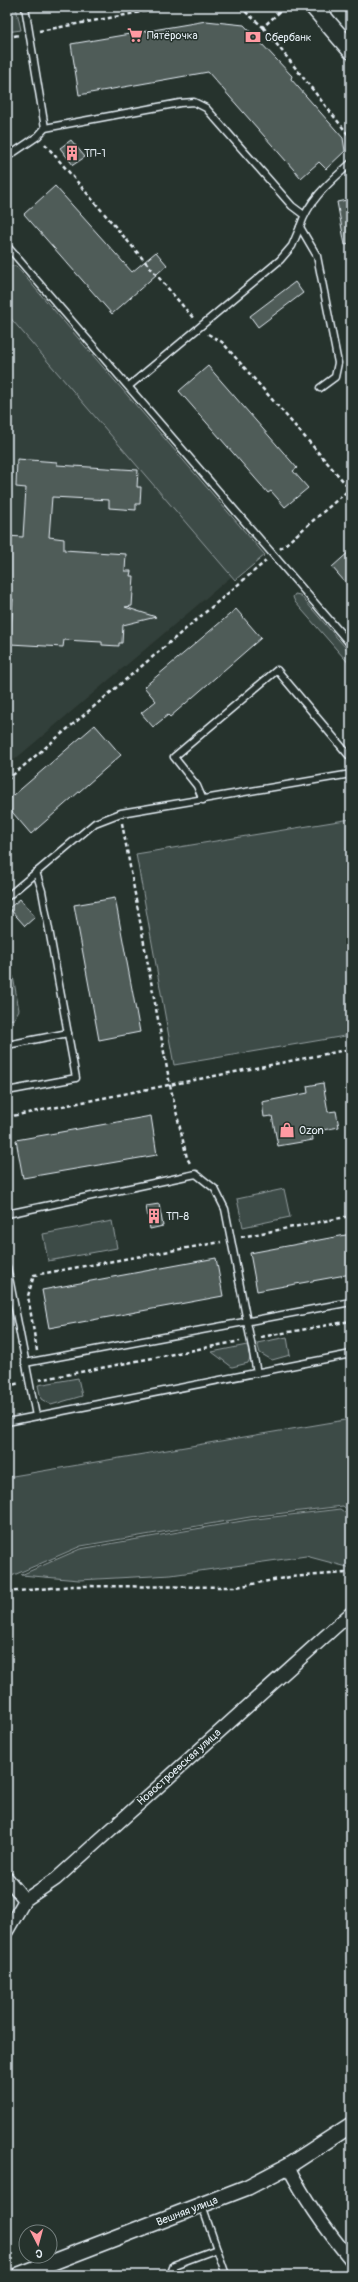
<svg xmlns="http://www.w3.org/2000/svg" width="358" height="2282" viewBox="0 0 358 2282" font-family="Pangolin,sans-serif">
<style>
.built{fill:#333f3a}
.green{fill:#3e4b47;stroke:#939ea0}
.building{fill:#505c59;stroke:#e8f1f8}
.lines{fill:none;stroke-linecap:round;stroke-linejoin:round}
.service-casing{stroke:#e8f1f8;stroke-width:9}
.minor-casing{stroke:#e8f1f8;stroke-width:15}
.tertiary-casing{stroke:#e8f1f8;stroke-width:18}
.secondary-casing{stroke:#e8f1f8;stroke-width:20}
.path{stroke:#e8f1f8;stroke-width:2.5;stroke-dasharray:4 3;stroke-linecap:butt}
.service{stroke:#26332d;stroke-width:6}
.minor{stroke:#26332d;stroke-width:12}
.tertiary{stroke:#26332d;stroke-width:15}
.secondary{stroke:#26332d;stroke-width:17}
.labels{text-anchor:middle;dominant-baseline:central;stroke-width:3;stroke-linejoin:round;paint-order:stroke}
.poi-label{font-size:11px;fill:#e8f1f8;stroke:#26332d;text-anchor:start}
.street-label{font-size:11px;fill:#e8f1f8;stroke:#26332d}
</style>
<rect width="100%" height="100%" fill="#26332d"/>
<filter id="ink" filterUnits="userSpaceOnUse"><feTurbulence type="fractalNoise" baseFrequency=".025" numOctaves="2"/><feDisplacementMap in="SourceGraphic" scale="8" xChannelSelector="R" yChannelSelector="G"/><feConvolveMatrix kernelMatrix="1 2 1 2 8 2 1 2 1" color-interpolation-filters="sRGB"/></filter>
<g filter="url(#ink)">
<polygon class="built" points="7,314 232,576 7,766"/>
<g class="green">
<polygon points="7,7 16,7 21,30 7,32"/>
<polygon points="7,265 16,266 265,555 235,580 7,314"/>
<polygon points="295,594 300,595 351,654 351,666 295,602 293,597"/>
<polygon points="351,819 351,1035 174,1065 136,854"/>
<polygon points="7,973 13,976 19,1010 14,1019 7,1020"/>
<polygon points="284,1189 290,1217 243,1227 237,1199"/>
<polygon points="112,1221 117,1248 48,1261 43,1234"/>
<polygon points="287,1337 290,1355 272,1360 260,1353 257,1343"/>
<polygon points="247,1345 250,1358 248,1363 232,1367 212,1352"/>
<polygon points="78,1378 82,1396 51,1405 41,1399 38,1385"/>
<polygon points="351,1419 351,1513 343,1506 250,1517 81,1546 7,1578 7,1477"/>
<polygon points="340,1509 351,1517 351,1568 306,1556 171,1575 79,1580 21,1575 80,1549 248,1520"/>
</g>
<g class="building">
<polygon points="206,21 244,25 292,76 291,79 343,138 345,151 326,169 319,162 301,178 208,72 79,95 71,44"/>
<polygon points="71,140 85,157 73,165 60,148"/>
<polygon points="55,186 132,272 156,252 167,265 112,314 24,214"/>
<polygon points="351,199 351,244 345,245 337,202"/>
<polygon points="295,282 303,293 258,327 250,316"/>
<polygon points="208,366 297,468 293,471 308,488 285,507 271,491 268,493 179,391"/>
<polygon points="17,459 57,462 57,465 138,470 137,487 141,487 140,504 136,504 136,510 109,508 109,500 52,497 49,537 64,539 64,550 126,554 125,571 131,571 130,576 134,576 132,606 125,607 156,617 123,625 122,643 119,643 119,646 102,645 102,642 64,640 63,647 10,644 13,599 7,599 7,536 23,537 26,488 16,487"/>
<polygon points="351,550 351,589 332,567"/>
<polygon points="236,609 261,638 170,717 168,715 153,727 141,713 156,701 144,687"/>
<polygon points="95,725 121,755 31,834 7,806 7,801"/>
<polygon points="115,898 140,1032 99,1040 74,905"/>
<polygon points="20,899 35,917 25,926 9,908"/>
<polygon points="323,1083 328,1112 336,1111 339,1127 312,1132 313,1140 278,1146 272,1116 264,1117 262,1102 308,1093 307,1086"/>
<polygon points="151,1116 157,1155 23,1178 16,1140"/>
<polygon points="159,1204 163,1226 150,1229 146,1206"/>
<polygon points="351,1234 351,1274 257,1291 250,1253"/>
<polygon points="216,1258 223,1296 49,1328 42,1290"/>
</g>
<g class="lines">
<defs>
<g id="service">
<polyline points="45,128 180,103 194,102 206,108 292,206 304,215"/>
<polyline points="7,157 38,136 45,128 25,7"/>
<polyline points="7,246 351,645"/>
<polyline points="129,386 280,260 292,246 300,227"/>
<path d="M320,388L335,377L338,363L317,256L300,227C309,199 330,182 351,163"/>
<polyline points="203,800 197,786 174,757 277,670 351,758"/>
<polyline points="7,897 95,823 121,813 351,774"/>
<polyline points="7,1045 68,1033"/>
<polyline points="7,1091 76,1078 42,891 36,872"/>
<polyline points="7,1214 196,1174 215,1189 225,1209 257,1373"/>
<polyline points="7,1267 36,1416"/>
<polyline points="25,1363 351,1302"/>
<polyline points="7,1422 351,1354"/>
<polyline points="202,2206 226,2275"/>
<polyline points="174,2275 172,2270 174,2265 217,2249"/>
</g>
<g id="minor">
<polyline points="7,1878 25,1900 56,1879 351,1613"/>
<polyline points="7,1931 25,1900"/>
<path d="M288,2166C305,2201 327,2231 351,2260"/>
</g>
<polyline id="tertiary" points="19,2275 248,2187 288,2166 351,2125"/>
<polyline id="secondary" points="314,7 351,50"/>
</defs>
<use href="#service" class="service-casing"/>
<use href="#minor" class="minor-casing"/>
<use href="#tertiary" class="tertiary-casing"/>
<use href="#secondary" class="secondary-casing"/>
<g class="path">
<polyline points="240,7 263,27 285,7"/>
<polyline points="263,27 351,138"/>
<polyline points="39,31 168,7"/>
<polyline points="7,37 20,35"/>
<polyline points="45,144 194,319"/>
<polyline points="208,334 222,342 351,490"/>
<polyline points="280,549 351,488"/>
<polyline points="7,780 266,561"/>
<polyline points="122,823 170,1085 187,1158 191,1165"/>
<polyline points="7,1117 351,1049"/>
<polyline points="241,1237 351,1216"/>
<polyline points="261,1337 351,1321"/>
<polyline points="37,1351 28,1296 34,1275 221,1242"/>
<polyline points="39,1380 240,1341"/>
<polyline points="7,1386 20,1383"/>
<polyline points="7,1592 73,1586 236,1587 290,1577 345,1573 351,1576"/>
</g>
<use href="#service" class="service"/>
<use href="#minor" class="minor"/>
<use href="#tertiary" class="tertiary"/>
<use href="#secondary" class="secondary"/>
</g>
</g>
<defs>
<symbol id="supermarket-bare" viewBox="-9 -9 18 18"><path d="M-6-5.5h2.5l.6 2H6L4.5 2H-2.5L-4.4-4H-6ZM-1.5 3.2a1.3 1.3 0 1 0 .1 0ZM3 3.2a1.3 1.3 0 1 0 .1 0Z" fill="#ff9aa2" stroke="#26332d" stroke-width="2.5" paint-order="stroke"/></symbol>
<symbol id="bank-bare" viewBox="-9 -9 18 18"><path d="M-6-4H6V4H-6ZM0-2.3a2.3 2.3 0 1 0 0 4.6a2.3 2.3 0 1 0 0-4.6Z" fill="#ff9aa2" stroke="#26332d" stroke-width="2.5" paint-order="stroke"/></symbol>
<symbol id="building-bare" viewBox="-9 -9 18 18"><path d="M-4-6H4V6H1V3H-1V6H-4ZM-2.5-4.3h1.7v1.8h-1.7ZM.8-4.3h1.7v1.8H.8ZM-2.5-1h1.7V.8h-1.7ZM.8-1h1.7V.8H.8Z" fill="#ff9aa2" stroke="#26332d" stroke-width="2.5" paint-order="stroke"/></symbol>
<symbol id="shop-bare" viewBox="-9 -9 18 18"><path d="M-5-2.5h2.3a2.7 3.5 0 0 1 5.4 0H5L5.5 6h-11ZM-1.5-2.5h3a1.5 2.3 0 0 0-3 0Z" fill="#ff9aa2" stroke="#26332d" stroke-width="2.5" paint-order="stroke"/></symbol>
</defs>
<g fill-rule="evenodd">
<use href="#supermarket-bare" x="124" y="24" width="22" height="22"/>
<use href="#bank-bare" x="242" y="26" width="22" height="22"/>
<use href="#building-bare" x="61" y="142" width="22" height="22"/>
<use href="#shop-bare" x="276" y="1119" width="22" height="22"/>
<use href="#building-bare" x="143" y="1205" width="22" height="22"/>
</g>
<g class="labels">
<g class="poi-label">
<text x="147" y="35">Пятёрочка</text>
<text x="265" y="37">Сбербанк</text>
<text x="84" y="153">ТП-1</text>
<text x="299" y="1130">Ozon</text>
<text x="166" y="1216">ТП-8</text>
</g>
<g class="street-label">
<text transform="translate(179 1767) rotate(-42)">Новостроевская улица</text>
<text transform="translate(187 2211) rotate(-21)">Вешняя улица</text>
</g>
</g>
<rect width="358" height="2282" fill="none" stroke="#26332d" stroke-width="24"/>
<rect x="12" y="12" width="334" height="2258" fill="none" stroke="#e8f1f8" stroke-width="1.5" filter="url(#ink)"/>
<g transform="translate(38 2244) rotate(174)"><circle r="19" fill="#26332d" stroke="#747f7e"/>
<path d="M0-3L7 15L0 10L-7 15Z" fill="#ff9aa2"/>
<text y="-6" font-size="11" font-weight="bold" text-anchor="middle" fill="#e8f1f8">С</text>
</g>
</svg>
